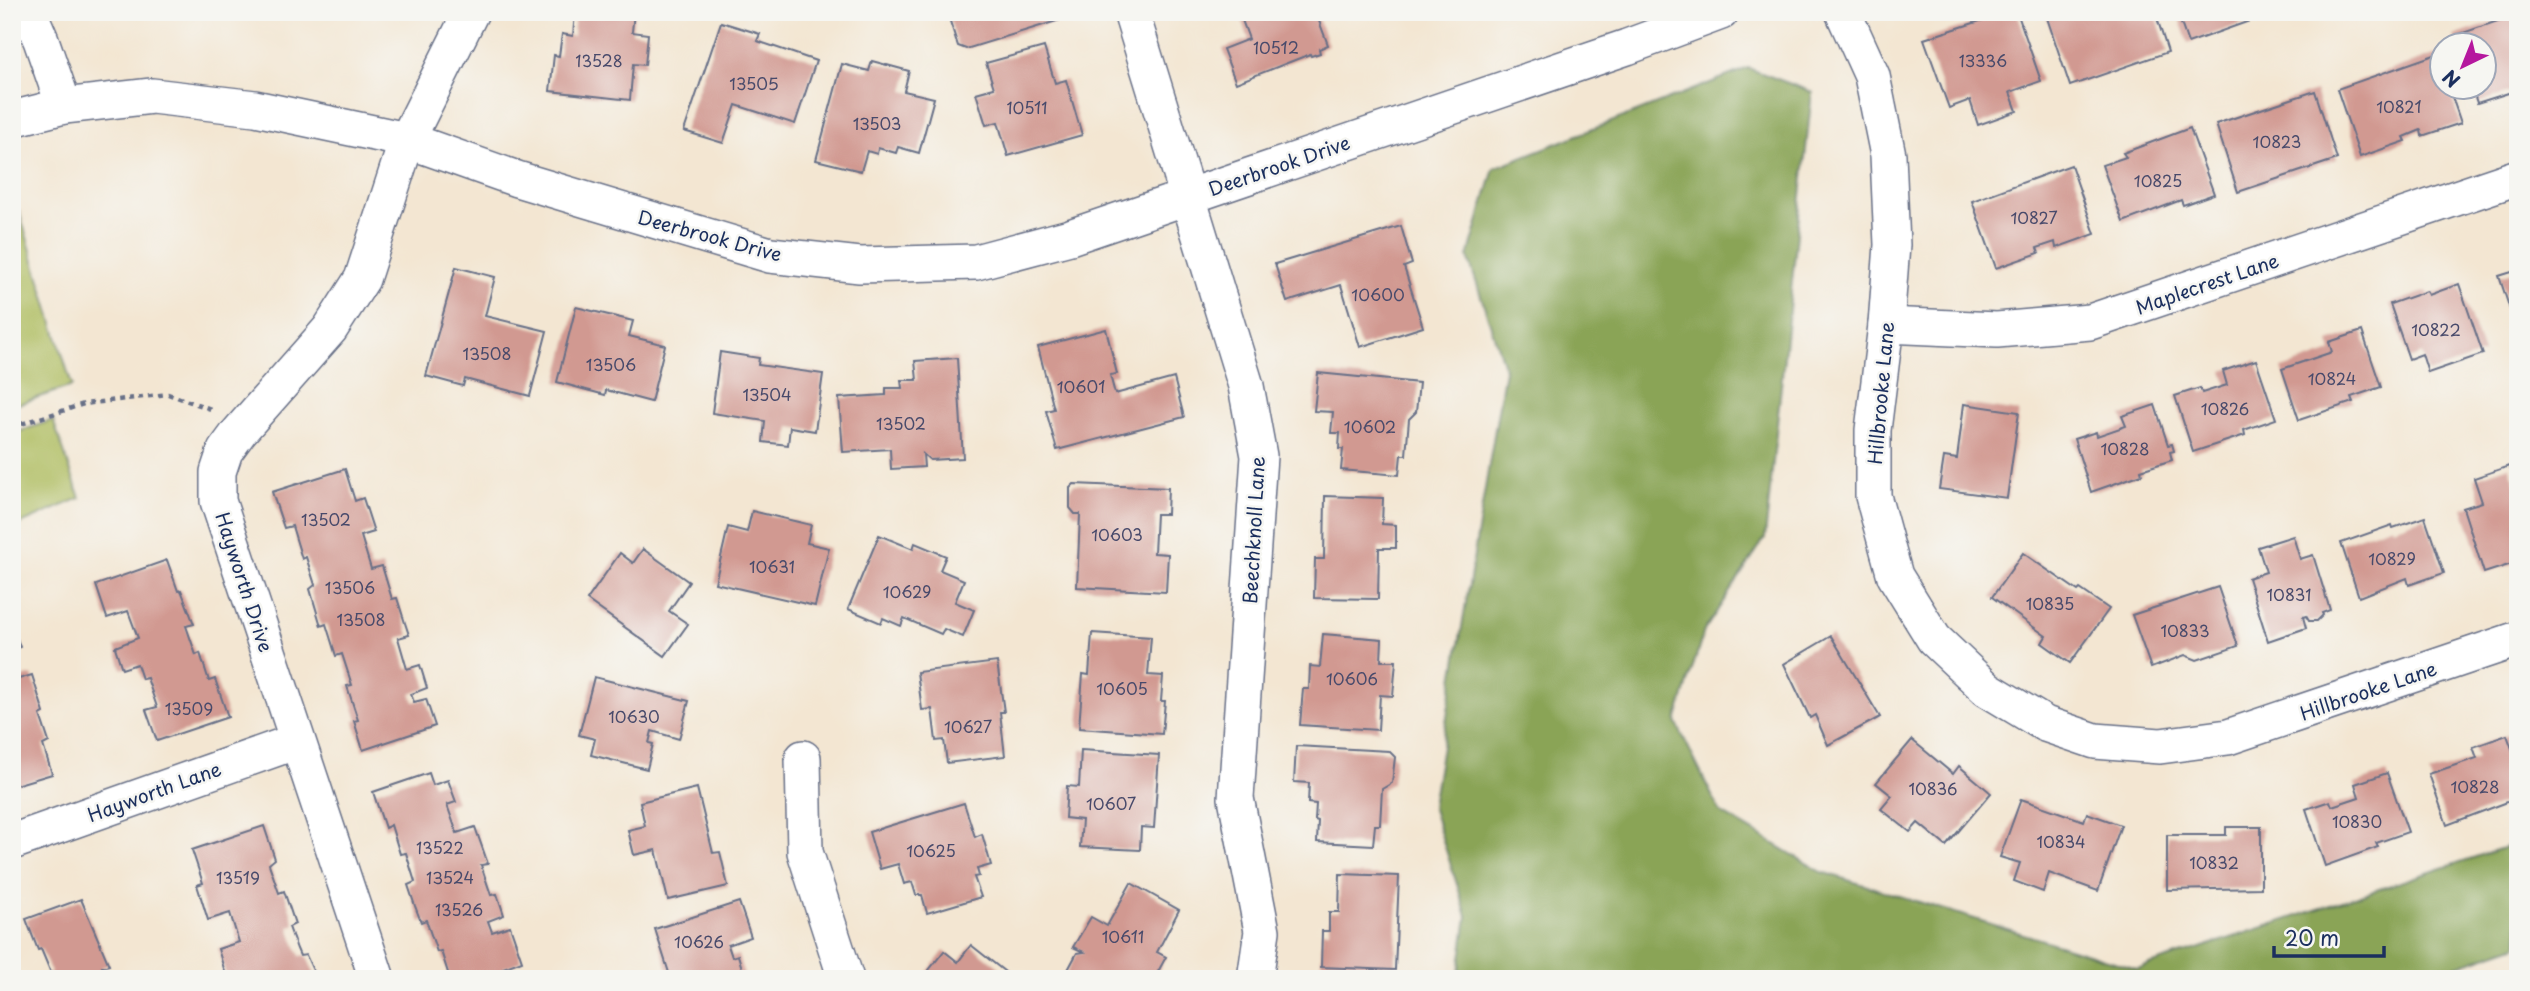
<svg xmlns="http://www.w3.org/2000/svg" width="2530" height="991" viewBox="0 0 2530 991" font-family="'Playpen Sans',sans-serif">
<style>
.green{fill:#aebc5f;stroke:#64765e;stroke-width:2}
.forest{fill:#8aa456;stroke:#526a5a;stroke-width:2}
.building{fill:#d19991}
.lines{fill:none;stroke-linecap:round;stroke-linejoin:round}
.street-casing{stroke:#676f87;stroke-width:38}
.path{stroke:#676f87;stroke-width:4.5;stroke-dasharray:5 5;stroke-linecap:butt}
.street{stroke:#fff;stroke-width:35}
.labels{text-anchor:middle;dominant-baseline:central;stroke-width:5;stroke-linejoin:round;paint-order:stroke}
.number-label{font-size:16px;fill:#484a6b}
.street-label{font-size:19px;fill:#1b2f5e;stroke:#f6f6f2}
</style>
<rect width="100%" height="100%" fill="#f6f6f2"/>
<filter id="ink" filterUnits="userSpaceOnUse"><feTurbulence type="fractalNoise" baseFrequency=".0143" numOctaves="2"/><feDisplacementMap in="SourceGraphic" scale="14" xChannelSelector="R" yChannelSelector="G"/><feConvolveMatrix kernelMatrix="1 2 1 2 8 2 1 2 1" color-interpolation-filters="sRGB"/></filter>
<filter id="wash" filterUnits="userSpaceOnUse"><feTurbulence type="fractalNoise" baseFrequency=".00686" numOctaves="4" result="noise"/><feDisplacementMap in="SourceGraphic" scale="28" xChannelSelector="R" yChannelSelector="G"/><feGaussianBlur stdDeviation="1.57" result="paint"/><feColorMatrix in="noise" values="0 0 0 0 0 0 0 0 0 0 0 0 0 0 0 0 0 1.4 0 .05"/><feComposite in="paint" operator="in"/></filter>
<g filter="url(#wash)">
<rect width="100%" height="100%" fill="#f3e6d2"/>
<g class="green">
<polygon points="19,211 72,386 12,406 12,213"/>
<polygon points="53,420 80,498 12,528 12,434"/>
</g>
<polygon class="forest" points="1748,68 1812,92 1765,538 1704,631 1676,722 1720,812 1822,872 2137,969 2518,843 2518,945 2418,979 1458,979 1467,916 1432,806 1505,369 1468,257 1494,168"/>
<g id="blocks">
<g class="building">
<polygon points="575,12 634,12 632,32 648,34 645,65 633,64 630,100 550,91 554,55 559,56 562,34 573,36"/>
<polygon points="947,12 1061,12 1063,19 966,49 958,46"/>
<polygon points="1239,12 1310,12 1311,15 1316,13 1328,45 1319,49 1320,53 1311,56 1310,54 1236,83 1223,49 1249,39"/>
<polygon points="2008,12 2017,12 2041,81 2010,92 2017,111 1978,125 1970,100 1949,108 1924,39"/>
<polygon points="2065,12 2155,12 2168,52 2070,86 2047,18"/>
<polygon points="2177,12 2272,12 2272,13 2188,43"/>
<polygon points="2518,14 2518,90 2477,103 2472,88 2484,88 2484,46 2458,46 2454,36"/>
<polygon points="721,22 760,34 757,41 816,61 795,124 736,105 723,143 684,131"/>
<polygon points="1044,47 1055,83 1066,80 1082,135 1008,156 998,122 986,125 976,93 994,88 986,63"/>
<polygon points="2437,54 2442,69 2442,88 2449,88 2461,123 2422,136 2421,130 2404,137 2406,141 2360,157 2337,89"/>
<polygon points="872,61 909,71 904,91 934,98 919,153 898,147 896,153 878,148 877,154 867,151 861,171 816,160 842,64 869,71"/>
<polygon points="2315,91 2337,159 2238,192 2216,124"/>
<polygon points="2190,128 2214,194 2183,205 2181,200 2123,222 2102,165 2126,157 2123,153"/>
<polygon points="2071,165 2095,234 2056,248 2055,242 2037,248 2039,253 1996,268 1972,201"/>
<polygon points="1401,226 1412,264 1404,267 1423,327 1360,347 1341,285 1287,302 1275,264"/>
<polygon points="456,267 495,277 485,316 547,331 530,396 465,379 463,386 426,376"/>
<polygon points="2518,270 2518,331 2517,331 2499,276"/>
<polygon points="2459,284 2483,354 2428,373 2422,354 2409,359 2390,304 2427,291 2429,295"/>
<polygon points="576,307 633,321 629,336 665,345 651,402 606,390 605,395 557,382"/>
<polygon points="1106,329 1117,374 1110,375 1115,394 1174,378 1184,417 1057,450 1046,411 1054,409 1038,347"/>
<polygon points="2362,331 2381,387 2351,397 2353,402 2299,420 2282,369 2332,352 2329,342"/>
<polygon points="720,352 759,358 758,365 823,374 815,431 790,427 788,445 763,442 765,421 712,413"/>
<polygon points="957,358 963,458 930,460 923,454 924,467 891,469 890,449 843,452 839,398 886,395 886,388 902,388 901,380 917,380 915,361"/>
<polygon points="2256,360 2276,419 2244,430 2245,435 2193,452 2175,396 2200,388 2202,393 2227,385 2223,371"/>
<polygon points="1318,373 1419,383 1416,412 1409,419 1406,455 1401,455 1399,475 1341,470 1343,449 1339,449 1340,433 1331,433 1333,412 1314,411"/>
<polygon points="1964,404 2019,412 2007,498 1939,489 1944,457 1957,459"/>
<polygon points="2155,405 2168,445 2172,444 2174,451 2170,452 2172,460 2141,470 2142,474 2091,492 2074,439 2096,432 2097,436 2126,426 2122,416"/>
<polygon points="2509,466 2518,489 2518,562 2484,573 2463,508 2482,502 2474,478"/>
<polygon points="345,469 355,501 363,498 374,532 361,536 371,569 382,566 392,599 397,598 405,623 409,635 398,638 407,669 420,665 427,688 411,694 414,702 426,699 435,726 363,750 354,721 358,720 347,686 352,685 342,654 336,656 326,624 321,626 310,589 315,585 306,557 302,559 292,526 284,528 272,492"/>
<polygon points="1074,484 1168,488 1167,514 1156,514 1154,553 1168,554 1166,592 1077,587 1080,514 1075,514 1070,508 1070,488"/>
<polygon points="1325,496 1383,498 1382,524 1396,525 1396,548 1379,548 1378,599 1314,598 1315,559 1324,559"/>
<polygon points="752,511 811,525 807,543 829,548 815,606 715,583 728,527 747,532"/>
<polygon points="2425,517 2444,573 2409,585 2407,578 2359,597 2341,543 2392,525 2393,528"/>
<polygon points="879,535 913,549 915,543 946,556 940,570 964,580 955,602 974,610 963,637 944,629 941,634 904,618 901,626 883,618 881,623 848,609"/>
<polygon points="2293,536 2300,559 2313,555 2330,610 2322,613 2323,615 2317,621 2309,621 2306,616 2303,617 2306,628 2268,641 2248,578 2266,572 2258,547"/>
<polygon points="643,549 689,582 669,611 688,624 665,656 587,600 620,553 633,563"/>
<polygon points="2023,553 2078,591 2080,589 2109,609 2070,663 2042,643 2046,636 1992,597"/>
<polygon points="167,560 178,591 181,590 194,624 186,626 196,655 200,653 209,681 215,679 228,717 157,741 146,710 157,707 147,678 142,679 137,664 122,669 115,647 138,638 128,611 107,618 96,585"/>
<polygon points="2218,587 2238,646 2197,660 2185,655 2151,668 2132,615"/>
<polygon points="12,624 20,647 12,650"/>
<polygon points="1092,633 1151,637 1148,675 1163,676 1161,701 1165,701 1162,734 1079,728 1083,674 1089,675"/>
<polygon points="1323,634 1382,639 1381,661 1396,661 1393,696 1380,695 1378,730 1300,725 1303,689 1309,689 1310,666 1320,667"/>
<polygon points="1831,636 1880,717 1828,745 1815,715 1810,718 1784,664"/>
<polygon points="997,662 1004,712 1000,712 1005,756 947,763 944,740 936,741 932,709 922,710 917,672"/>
<polygon points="32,675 44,713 40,715 49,742 43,745 52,774 12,786 12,681"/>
<polygon points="594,677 689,701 679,739 652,731 649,743 653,744 647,769 591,755 595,739 579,735"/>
<polygon points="2507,735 2518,765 2518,798 2447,825 2429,774 2477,758 2473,747"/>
<polygon points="1912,740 1953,774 1959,766 1991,793 1946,846 1918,823 1910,832 1881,809 1892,796 1876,783"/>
<polygon points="1296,746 1389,751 1395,757 1392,783 1382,789 1380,825 1375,825 1373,845 1317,842 1318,821 1315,820 1316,804 1308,803 1309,783 1294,782"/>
<polygon points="1081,750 1159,755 1154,828 1141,827 1140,850 1080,847 1082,820 1065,818 1067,786 1079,787"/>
<polygon points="429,773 433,785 448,780 456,802 447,805 457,833 475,827 488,864 481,865 491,895 497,894 504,915 488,921 492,932 510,926 522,961 503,968 507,979 450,979 441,951 437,952 426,920 421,922 415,906 408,885 415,882 406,853 400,854 391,825 385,828 373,792"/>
<polygon points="2387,773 2408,832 2376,843 2378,847 2325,866 2306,809 2330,801 2332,806 2359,797 2355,784"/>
<polygon points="697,788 713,853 720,852 728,886 668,900 656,850 634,855 628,830 645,826 640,802"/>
<polygon points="2021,799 2084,821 2087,813 2121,825 2098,891 2049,873 2043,892 2014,881 2020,863 2000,857"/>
<polygon points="964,803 975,837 982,834 991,865 977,869 979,876 974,877 981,897 927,913 922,895 916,895 912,882 904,884 898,864 880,869 869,832"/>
<polygon points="264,826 275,859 269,864 279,893 284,891 295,924 289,927 297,949 300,956 306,955 317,979 255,979 254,976 245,979 228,979 225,972 218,949 239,942 230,913 208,920 197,885 203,883 192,850"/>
<polygon points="2226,827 2261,827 2261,888 2167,890 2167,835 2226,835"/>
<polygon points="1340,874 1399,876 1395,970 1321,967 1322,931 1329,931 1329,912 1339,912"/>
<polygon points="1131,883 1179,910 1157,952 1166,957 1154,979 1063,979 1077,953 1084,952 1073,947 1091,917 1107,926"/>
<polygon points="81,899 109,965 102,967 106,979 42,979 42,977 51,973 41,949 38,950 26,919"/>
<polygon points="739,902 751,937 728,945 732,957 738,955 745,979 671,979 655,929"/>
<polygon points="971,945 1014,979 922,979 944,951 958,962"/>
</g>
</g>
</g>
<g filter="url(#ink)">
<use href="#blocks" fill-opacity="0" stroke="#676f87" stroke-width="2"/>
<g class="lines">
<defs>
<g id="street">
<polyline points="29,12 41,40 64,106"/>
<polyline points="1131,12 1246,386 1259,456 1236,798 1262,931 1255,979"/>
<polyline points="1843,12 1872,76 1888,155 1892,245 1886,325 1873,430 1873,496 1895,576 1934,639 1987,689 2045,724 2095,741 2160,746 2228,737 2518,639"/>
<polyline points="12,119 64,106 152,96 255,108 407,140 517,179 770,255 860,265 976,262 1070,237 1627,47 1721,12"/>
<polyline points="1886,325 1997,330 2090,322 2518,177"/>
<polyline points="803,758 805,852 846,979"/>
<polyline points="12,842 297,741"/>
<polyline points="377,979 218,501 218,472 225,451 239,432 330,329 362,279 407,140 471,12"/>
</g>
</defs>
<use href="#street" class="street-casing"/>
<polyline class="path" points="12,427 84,404 168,394 211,409"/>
<use href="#street" class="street"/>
</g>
</g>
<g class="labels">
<g class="number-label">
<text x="1276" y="47">10512</text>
<text x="599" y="60">13528</text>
<text x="1983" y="60">13336</text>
<text x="754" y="83">13505</text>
<text x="2399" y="106">10821</text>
<text x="1027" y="107">10511</text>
<text x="877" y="123">13503</text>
<text x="2277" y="141">10823</text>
<text x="2158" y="180">10825</text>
<text x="2034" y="217">10827</text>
<text x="1378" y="294">10600</text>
<text x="2436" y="329">10822</text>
<text x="487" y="353">13508</text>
<text x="611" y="364">13506</text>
<text x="2332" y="378">10824</text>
<text x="1081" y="386">10601</text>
<text x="767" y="394">13504</text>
<text x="2225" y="408">10826</text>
<text x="901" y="423">13502</text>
<text x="1370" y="426">10602</text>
<text x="2125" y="448">10828</text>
<text x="326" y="519">13502</text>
<text x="1117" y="534">10603</text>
<text x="2392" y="558">10829</text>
<text x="772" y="566">10631</text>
<text x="350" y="587">13506</text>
<text x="907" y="591">10629</text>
<text x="2289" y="594">10831</text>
<text x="2050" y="603">10835</text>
<text x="361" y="619">13508</text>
<text x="2185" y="630">10833</text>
<text x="1352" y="678">10606</text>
<text x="1122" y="688">10605</text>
<text x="189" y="708">13509</text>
<text x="634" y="716">10630</text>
<text x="968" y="726">10627</text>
<text x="2475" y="786">10828</text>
<text x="1933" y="788">10836</text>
<text x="1111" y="803">10607</text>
<text x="2357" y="821">10830</text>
<text x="2061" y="841">10834</text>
<text x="440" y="847">13522</text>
<text x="931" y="850">10625</text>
<text x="2214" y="862">10832</text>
<text x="238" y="877">13519</text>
<text x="450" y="877">13524</text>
<text x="459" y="909">13526</text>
<text x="1123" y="936">10611</text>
<text x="699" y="941">10626</text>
</g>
<g class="street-label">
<text transform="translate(1279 165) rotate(-19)">Deerbrook Drive</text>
<text transform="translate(710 235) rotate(15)">Deerbrook Drive</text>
<text transform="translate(2207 283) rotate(-19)">Maplecrest Lane</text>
<text transform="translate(1880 393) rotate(-85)">Hillbrooke Lane</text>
<text transform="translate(1253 530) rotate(-87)">Beechknoll Lane</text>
<text transform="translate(245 582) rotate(72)">Hayworth Drive</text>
<text transform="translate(2368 690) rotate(-19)">Hillbrooke Lane</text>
<text transform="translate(154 791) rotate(-20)">Hayworth Lane</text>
</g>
</g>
<rect width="2530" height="991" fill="none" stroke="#f6f6f2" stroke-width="42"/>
<g transform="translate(2463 66) rotate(223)"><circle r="33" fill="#f6f6f2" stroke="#9ea6b7" stroke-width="2"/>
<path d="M0-5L12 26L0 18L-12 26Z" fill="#b5179e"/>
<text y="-10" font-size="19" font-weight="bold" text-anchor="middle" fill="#1b2f5e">N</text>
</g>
<path d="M2274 946v10h110v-10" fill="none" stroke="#1b2f5e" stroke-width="3.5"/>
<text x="2285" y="946" font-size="21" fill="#1b2f5e" stroke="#f6f6f2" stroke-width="5" paint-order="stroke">20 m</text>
</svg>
